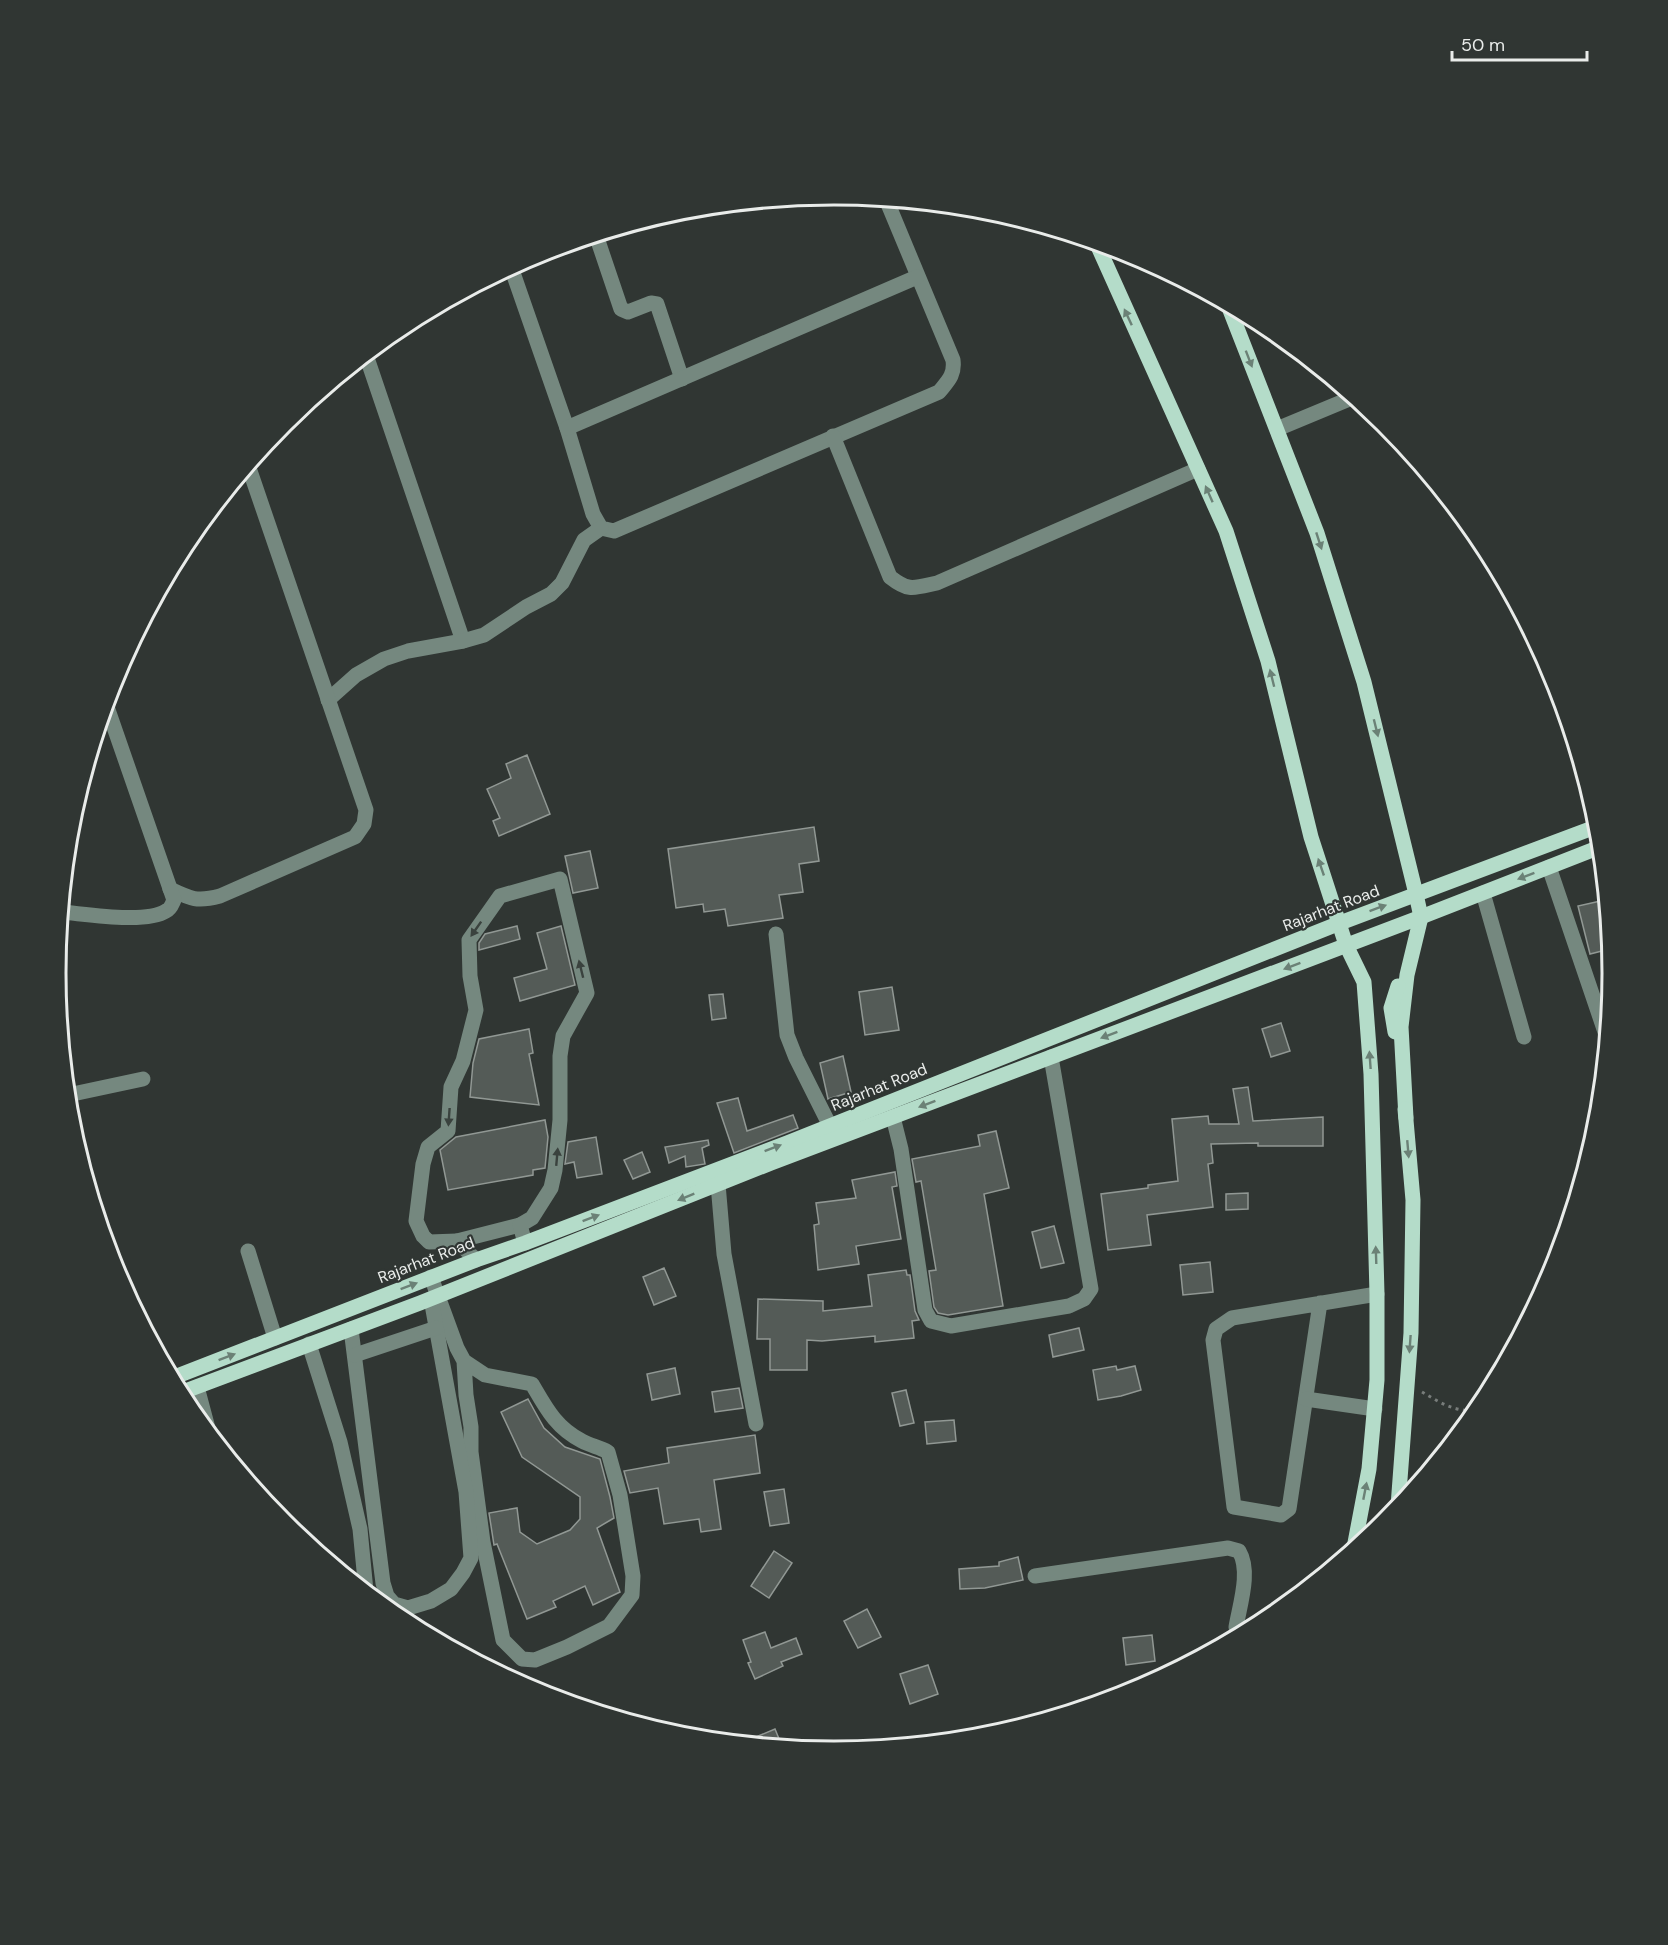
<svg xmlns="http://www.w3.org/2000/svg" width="1668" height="1945" viewBox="0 0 1668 1945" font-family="'DM Sans',sans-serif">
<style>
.building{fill:#545b57;stroke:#919894;stroke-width:1.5}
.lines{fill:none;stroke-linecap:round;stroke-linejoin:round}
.path{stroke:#787d7b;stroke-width:3;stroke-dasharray:3 4.5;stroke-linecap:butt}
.minor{stroke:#75887f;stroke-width:15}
.major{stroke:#b4dcc9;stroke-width:15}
.oneway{fill:#6b8176}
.oneway2{fill:#3a423e}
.labels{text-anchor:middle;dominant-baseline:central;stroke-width:4.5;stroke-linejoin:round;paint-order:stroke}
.street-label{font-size:16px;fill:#e9ecea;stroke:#303633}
.rim{fill:none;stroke:#e9ecea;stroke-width:3}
</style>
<rect width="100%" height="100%" fill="#303633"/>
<g class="building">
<polygon points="527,755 550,814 499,836 493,821 500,818 487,789 511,778 506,764"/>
<polygon points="814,827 819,861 799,864 803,892 779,895 783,918 728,926 725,909 704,912 703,904 676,908 668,849"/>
<polygon points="590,851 598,888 573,893 565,856"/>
<polygon points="1605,900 1610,949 1590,954 1578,906"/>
<polygon points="517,926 520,939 479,950 479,943 485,934"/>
<polygon points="561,926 575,985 520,1001 514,978 547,969 537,933"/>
<polygon points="892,987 899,1030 865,1035 859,992"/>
<polygon points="723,994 726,1018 712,1020 709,995"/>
<polygon points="1281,1023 1290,1051 1271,1057 1262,1029"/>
<polygon points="529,1029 533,1053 529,1054 539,1105 470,1097 473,1063 479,1039"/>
<polygon points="843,1056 851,1092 828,1099 820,1063"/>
<polygon points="1248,1087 1253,1121 1323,1117 1323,1146 1258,1146 1258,1143 1211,1144 1213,1163 1208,1164 1213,1207 1147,1215 1151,1245 1108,1250 1101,1194 1148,1188 1148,1185 1178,1181 1172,1119 1208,1116 1209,1124 1239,1124 1233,1089"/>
<polygon points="738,1098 747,1131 793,1115 798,1128 734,1153 717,1103"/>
<polygon points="545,1120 548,1137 545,1168 533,1170 533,1175 448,1190 440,1150 456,1137"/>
<polygon points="996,1131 1009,1188 984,1194 1003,1306 948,1315 938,1313 934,1307 929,1271 936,1270 921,1181 916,1182 912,1159 980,1146 978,1135"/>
<polygon points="596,1137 602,1174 577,1178 574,1162 565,1164 568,1142"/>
<polygon points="708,1140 709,1145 702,1148 705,1164 686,1167 685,1156 669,1163 665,1147"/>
<polygon points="642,1152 650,1172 633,1179 624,1160"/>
<polygon points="895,1172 897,1186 892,1187 901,1239 856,1246 859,1264 818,1270 814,1225 819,1224 816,1203 856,1198 852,1180"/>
<polygon points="1248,1193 1248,1209 1226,1210 1226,1194"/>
<polygon points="1054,1226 1064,1263 1041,1268 1032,1232"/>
<polygon points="1210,1262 1213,1292 1183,1295 1180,1265"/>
<polygon points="664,1268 676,1296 654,1305 643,1277"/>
<polygon points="906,1270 907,1275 910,1275 915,1311 919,1320 912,1321 914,1338 875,1342 875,1336 822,1341 807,1340 807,1370 770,1370 770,1339 757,1339 758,1299 823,1301 823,1311 872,1306 868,1275"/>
<polygon points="1079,1328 1084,1350 1053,1357 1049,1335"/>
<polygon points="1116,1366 1117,1370 1135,1366 1141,1390 1121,1396 1098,1400 1093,1370"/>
<polygon points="675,1368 680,1394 652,1400 647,1374"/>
<polygon points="739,1388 743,1408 715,1412 712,1392"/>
<polygon points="906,1390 914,1423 900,1426 892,1393"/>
<polygon points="528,1399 544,1428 565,1447 600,1459 610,1497 614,1518 597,1528 620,1592 593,1605 585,1586 553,1601 556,1607 527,1619 497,1544 494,1545 489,1513 517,1508 520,1532 537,1544 570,1530 580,1519 580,1497 522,1457 501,1412"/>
<polygon points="954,1420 956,1441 927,1444 925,1422"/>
<polygon points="755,1435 760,1473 714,1480 721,1529 701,1532 699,1519 664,1524 658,1488 630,1493 624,1471 669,1463 667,1448"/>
<polygon points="784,1489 789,1523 770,1526 764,1492"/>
<polygon points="774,1551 792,1563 769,1598 751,1586"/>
<polygon points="1018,1557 1023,1580 985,1588 960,1589 959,1569 999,1566 999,1562"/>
<polygon points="867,1609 881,1637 858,1648 844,1621"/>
<polygon points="765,1632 771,1648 796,1638 802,1654 781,1662 783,1666 755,1679 748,1663 751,1662 743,1640"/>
<polygon points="1152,1635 1155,1661 1126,1665 1123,1638"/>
<polygon points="928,1665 938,1694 910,1704 900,1674"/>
<polygon points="775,1729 782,1746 744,1742"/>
</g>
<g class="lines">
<path class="path" d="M1422,1392C1439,1402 1456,1413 1477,1410"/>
<g class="minor">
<polyline points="596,235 621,309 628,312 651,303 657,304 682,379"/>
<path d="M511,267L567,428L593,514L601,528L614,531L939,392C948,381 955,375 953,360L886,199"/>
<polyline points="366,355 463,641"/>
<polyline points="567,428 917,277"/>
<polyline points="1277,429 1354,397"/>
<path d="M833,436L890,577C909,592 914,588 937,583L1198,469"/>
<polyline points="328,700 356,675 384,659 408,651 463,641 484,635 526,607 551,594 562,583 584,540 601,528"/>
<polyline points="1549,867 1606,1035"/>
<path d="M170,889C191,899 197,902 220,896L355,837L364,824L366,810L248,465"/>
<polyline points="1483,893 1524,1037"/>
<path d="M61,912C86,914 146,924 166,911C171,909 172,904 174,900L106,704"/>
<polyline points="776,934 787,1035 796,1058 830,1126"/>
<polyline points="68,1095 143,1079"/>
<polyline points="893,1117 901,1149 925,1310 931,1321 951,1326 1069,1306 1084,1299 1091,1289 1051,1057"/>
<polyline points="718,1184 724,1254 756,1424"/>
<polyline points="457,1241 520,1225"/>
<polyline points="248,1251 275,1338"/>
<polyline points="476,1260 457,1241 429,1242 423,1236 416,1221 423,1164 428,1147 448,1131 451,1087 463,1061 476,1010 470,976 469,940 500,896 560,879 587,993 563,1036 560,1056 560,1120 555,1170 551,1188 532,1218 520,1225 525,1243"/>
<path d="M431,1277L457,1348L464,1361L485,1375L532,1384C546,1408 556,1428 582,1441C591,1446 600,1447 608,1452L620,1495L633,1576L632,1595L609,1626L567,1647L535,1660L522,1659L503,1640L483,1542L471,1452V1427L466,1395L464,1361"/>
<polyline points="1320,1303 1289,1509 1281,1515 1234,1507 1213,1340 1216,1329 1232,1318 1377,1294"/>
<polyline points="351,1329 383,1583 387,1596 394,1604 408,1608 431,1601 451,1589 463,1573 471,1558 466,1492 431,1299"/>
<polyline points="309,1344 340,1442 360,1529 366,1591"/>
<polyline points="355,1355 436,1328"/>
<polyline points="197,1387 209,1432"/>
<polyline points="1306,1399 1375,1409"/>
<path d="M1035,1576L1228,1548L1239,1551C1251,1571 1240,1604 1236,1627L1238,1635"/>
</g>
<g class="major">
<polyline points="1096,242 1226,531 1268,661 1311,837 1346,945 1364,982 1371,1074 1377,1294 1377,1380 1369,1469 1354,1548"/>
<polyline points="1228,305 1317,533 1364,682 1416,894 1421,917 1407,975 1401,1027 1406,1118"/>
<polyline points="1395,1032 1391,1008 1398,986"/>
<polyline points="172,1378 476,1260 525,1243 787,1143 1340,923 1598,826"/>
<polyline points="180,1393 420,1303 771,1163 1421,917 1600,847"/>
<polyline points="1398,1506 1411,1333 1413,1200 1405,1109"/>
</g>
</g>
<defs><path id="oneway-solid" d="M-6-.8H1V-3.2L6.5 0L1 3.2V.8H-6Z" transform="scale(1.5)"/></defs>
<g class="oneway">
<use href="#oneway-solid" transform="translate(1128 317) rotate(-115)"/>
<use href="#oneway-solid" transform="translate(1249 359) rotate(69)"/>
<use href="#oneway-solid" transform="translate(1209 494) rotate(-114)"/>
<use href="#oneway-solid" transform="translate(1319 541) rotate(72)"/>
<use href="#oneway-solid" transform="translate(1272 678) rotate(-104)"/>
<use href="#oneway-solid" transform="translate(1376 728) rotate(76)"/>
<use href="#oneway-solid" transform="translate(1321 867) rotate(-109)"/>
<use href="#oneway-solid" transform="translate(1526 876) rotate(159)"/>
<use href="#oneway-solid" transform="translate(1378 908) rotate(-20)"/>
<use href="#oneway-solid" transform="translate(1292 966) rotate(159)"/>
<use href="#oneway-solid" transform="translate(1109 1035) rotate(159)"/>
<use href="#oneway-solid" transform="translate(1370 1060) rotate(-94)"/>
<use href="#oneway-solid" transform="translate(927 1104) rotate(159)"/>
<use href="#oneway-solid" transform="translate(773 1148) rotate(-21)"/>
<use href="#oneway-solid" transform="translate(1408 1149) rotate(85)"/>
<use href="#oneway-solid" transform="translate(686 1197) rotate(158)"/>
<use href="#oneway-solid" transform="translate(591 1218) rotate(-21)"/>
<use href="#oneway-solid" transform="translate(1376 1255) rotate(-92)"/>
<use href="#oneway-solid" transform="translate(409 1286) rotate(-21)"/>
<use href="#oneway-solid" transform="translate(1410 1344) rotate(94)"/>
<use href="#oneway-solid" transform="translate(227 1357) rotate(-21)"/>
<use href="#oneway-solid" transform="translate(1365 1491) rotate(-79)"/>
</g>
<g class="oneway2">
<use href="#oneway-solid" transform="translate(476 929) rotate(125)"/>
<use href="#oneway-solid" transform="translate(581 969) rotate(-104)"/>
<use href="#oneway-solid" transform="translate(449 1117) rotate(94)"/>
<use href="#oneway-solid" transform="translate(557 1157) rotate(-85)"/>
</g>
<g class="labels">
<g class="street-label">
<text transform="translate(1331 908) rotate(-21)">Rajarhat Road</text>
<text transform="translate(879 1087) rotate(-22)">Rajarhat Road</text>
<text transform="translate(426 1260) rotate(-21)">Rajarhat Road</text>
</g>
</g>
<path d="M0 0H1668V1945H0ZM66 973a768 768 0 1 1 1536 0a768 768 0 1 1-1536 0Z" fill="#303633" fill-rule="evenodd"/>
<path class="rim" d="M66 973a768 768 0 1 1 1536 0a768 768 0 1 1-1536 0Z"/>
<path d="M1452 51v9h135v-9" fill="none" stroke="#e9ecea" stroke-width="3"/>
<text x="1461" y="51" font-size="18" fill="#e9ecea" stroke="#303633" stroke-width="4.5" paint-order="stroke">50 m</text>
</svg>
